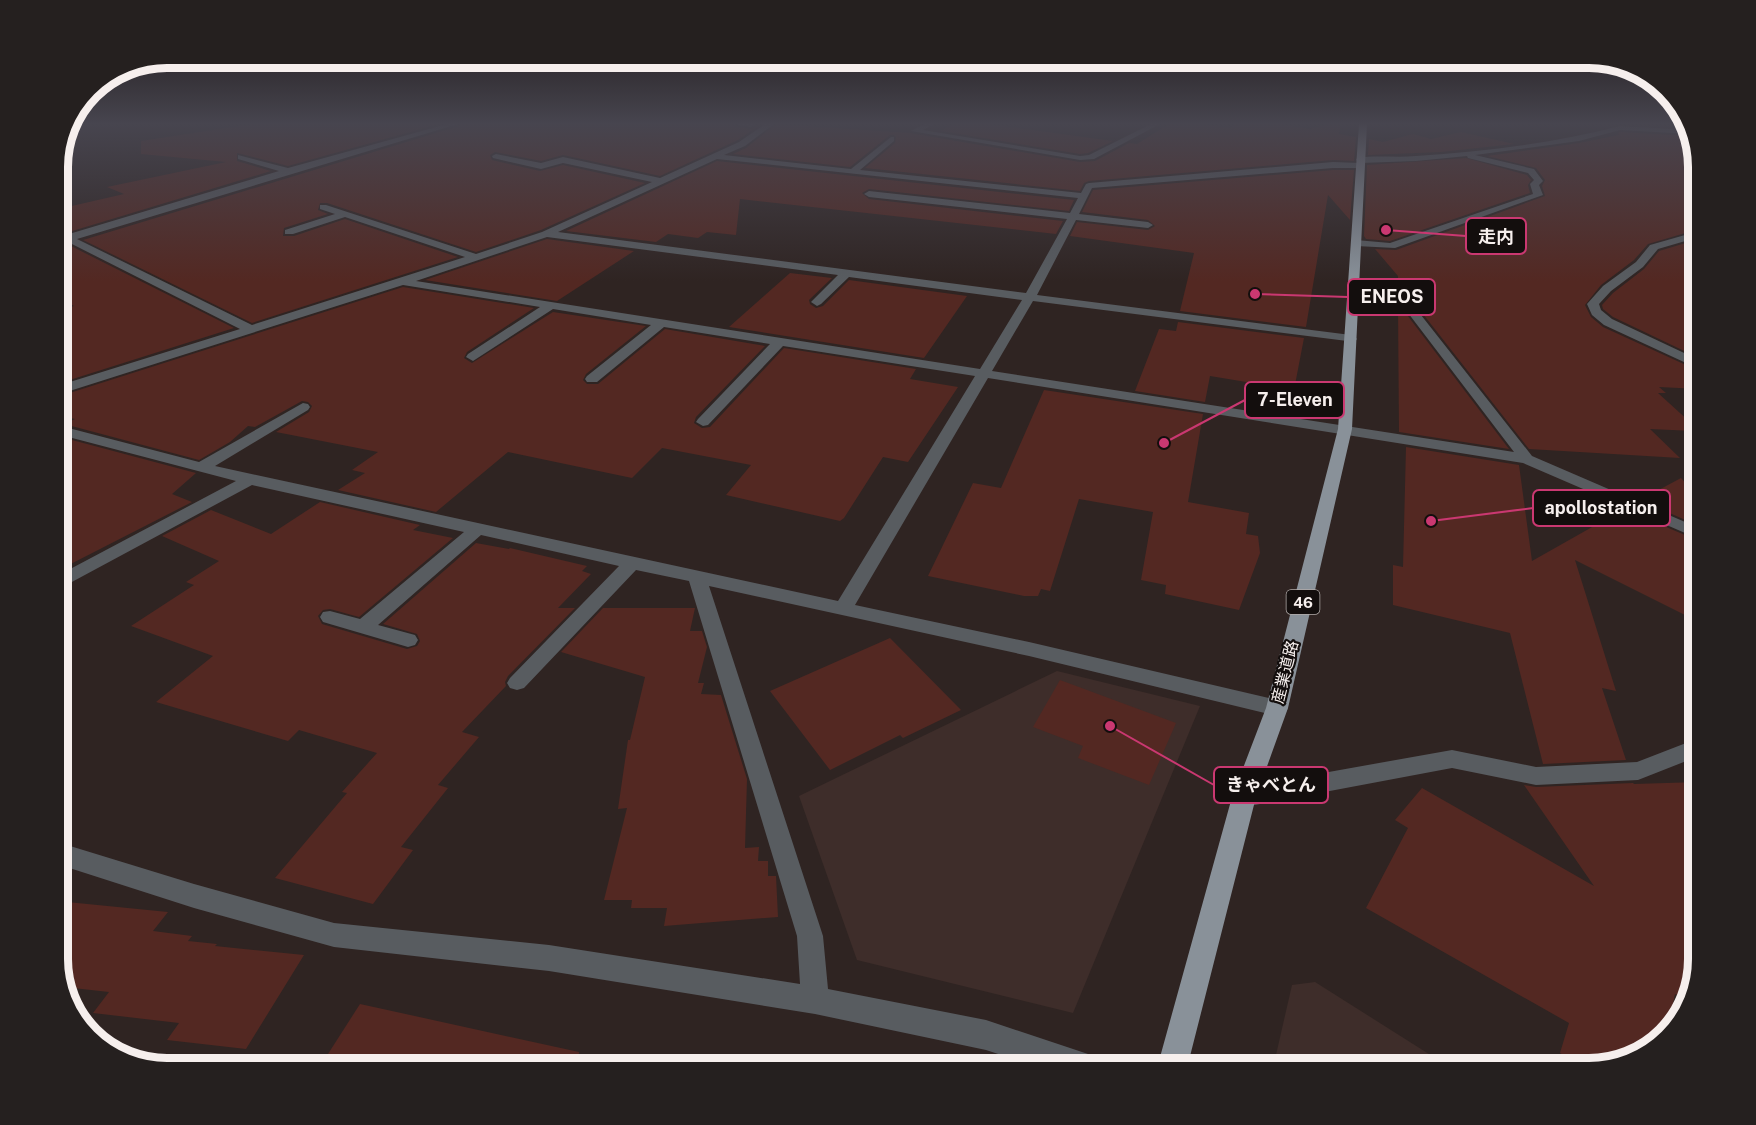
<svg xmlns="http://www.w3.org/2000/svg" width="1756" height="1125" viewBox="0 0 1756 1125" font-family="'Public Sans','Noto Sans JP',sans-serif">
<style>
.built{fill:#3e2d2a}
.building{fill:#532822}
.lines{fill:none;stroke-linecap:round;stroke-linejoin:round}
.minor{fill:#585c60;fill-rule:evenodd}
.major{fill:#899199;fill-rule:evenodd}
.labels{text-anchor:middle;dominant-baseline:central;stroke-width:4.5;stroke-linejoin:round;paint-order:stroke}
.shield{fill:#130e0d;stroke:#b2acaa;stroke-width:1.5}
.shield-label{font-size:15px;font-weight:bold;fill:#f6efed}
.street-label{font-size:16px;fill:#f6efed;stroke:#130e0d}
.rim{fill:none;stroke:#f6efed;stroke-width:8}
.leader{fill:none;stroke:#ca3871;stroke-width:2}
.callout-dot{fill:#ca3871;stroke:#130e0d;stroke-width:2}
.callout{fill:#130e0d;stroke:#ca3871;stroke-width:2}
.callout-label{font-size:18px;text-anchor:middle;font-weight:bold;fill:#f6efed}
</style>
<rect width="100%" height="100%" fill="#2f2422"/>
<g class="built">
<polygon points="1057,671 1200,706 1073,1013 857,960 799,796"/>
<polygon points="1315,982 1451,1068 1273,1068 1292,985"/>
</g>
<g class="building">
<polygon points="252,124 439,124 288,166 237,153 237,161 271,171 69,232 57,226 57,220 68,218 59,211 66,210 63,208 124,194 107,187 226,162 141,154 141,141"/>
<polygon points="460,124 732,124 734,126 751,129 756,127 757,124 761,124 738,140 660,176 563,155 541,161 495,152 490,155 492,160 540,171 563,165 645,183 541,230 476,252 327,203 320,203 318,210 328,214 284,228 283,236 294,236 345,219 458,257 252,323 83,240 459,126"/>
<polygon points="776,124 910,133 1080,162 1095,161 1129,143 1137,144 1169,124 1202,124 1230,128 1235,124 1282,124 1310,129 1328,124 1341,124 1339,134 1356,137 1354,161 1333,160 1089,181 1084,183 1080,191 865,168 895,143 896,137 894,135 890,135 850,167 733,154 746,148"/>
<polygon points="954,124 989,124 1113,141 1088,153 1080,154 941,131"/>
<polygon points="1461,132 1514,144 1441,152 1368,155 1369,139 1383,142 1413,134 1431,139"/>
<polygon points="1620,132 1691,136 1699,166 1699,229 1648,244 1634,260 1601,285 1585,305 1591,317 1603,327 1699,371 1699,389 1659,387 1666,393 1658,393 1691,423 1686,423 1694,431 1650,429 1680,458 1529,449 1412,300 1398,295 1398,276 1375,249 1396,250 1545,196 1542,186 1545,180 1536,168 1487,156 1579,143 1619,135 1618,133"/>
<polygon points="1466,158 1527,175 1531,180 1528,185 1530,193 1390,241 1366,239 1364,236 1367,165"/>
<polygon points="717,161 1074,200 1069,211 869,189 862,193 869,199 1063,221 1056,234 740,199 736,235 707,232 698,238 668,234 656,242 566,231"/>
<polygon points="1333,170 1354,170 1350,220 1328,195 1306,327 1180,311 1194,253 1070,236 1077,222 1148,230 1155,226 1148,220 1082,212 1093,190"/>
<polygon points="57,239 63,242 234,328 57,384 57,311 74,306 57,297"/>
<polygon points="547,239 634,251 557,301 425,280"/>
<polygon points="1699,239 1699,358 1613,317 1603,309 1602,305 1613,293 1644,269 1659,251"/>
<polygon points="790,273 832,278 809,300 810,304 816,308 823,306 849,280 967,296 924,358 729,327"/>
<polygon points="403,287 534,308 467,352 464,358 472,363 553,312 646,326 586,374 583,380 587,384 598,384 665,329 765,346 696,417 694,423 702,428 710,427 784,348 916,369 910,379 958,387 908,462 883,457 844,518 840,521 726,495 751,465 662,448 632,478 508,452 436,512 338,490 365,473 352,470 378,452 276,432 309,412 312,406 308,402 302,401 255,427 248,426 230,442 199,460 64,424 75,419 57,415 57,397"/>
<polygon points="1398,306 1401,307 1509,449 1399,432"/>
<polygon points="1178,322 1304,338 1294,390 1210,376 1205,402 1135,391 1159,329 1176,331"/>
<polygon points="1044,390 1203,414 1188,502 1249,513 1246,534 1258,536 1260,553 1239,610 1165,594 1166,585 1141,580 1153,512 1079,499 1050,591 1041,589 1038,596 1024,596 928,576 973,483 1001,488"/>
<polygon points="57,436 196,473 172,494 192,502 57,571"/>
<polygon points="1406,447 1519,465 1532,561 1624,509 1699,541 1699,622 1575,560 1616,691 1602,688 1626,760 1543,764 1510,633 1393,605 1393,565 1403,567"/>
<polygon points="1681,478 1699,498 1699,526 1640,500"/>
<polygon points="320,502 420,525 413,530 453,538 359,617 330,609 323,610 318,616 322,624 407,649 417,646 420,641 417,634 383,624 476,543 509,549 510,548 587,566 582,571 591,574 558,608 575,608 508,676 505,682 506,686 462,732 479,737 438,785 448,788 401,847 413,850 373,904 275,878 347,793 342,792 377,753 299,730 288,741 156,702 213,656 131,626 194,585 186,582 219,561 162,536 211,510 271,534"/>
<polygon points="603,608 695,608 690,631 702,631 707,647 698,683 704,683 701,694 721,695 747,779 745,848 759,847 758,861 768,861 768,876 776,876 778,917 664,926 667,908 631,908 632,900 604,900 627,808 618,809 628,740 630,740 645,677 561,652"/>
<polygon points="890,638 961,710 903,738 900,735 830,770 770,691"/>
<polygon points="1060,680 1176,723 1149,785 1078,758 1083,746 1033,727"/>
<polygon points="1699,782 1699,959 1686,1000 1675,994 1667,1032 1644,1053 1586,1068 1560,1053 1569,1023 1366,908 1408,828 1395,820 1422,788 1594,886 1524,785 1536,787 1633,783 1634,784"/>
<polygon points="57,901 168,912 153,931 192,936 188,941 217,944 215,946 304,955 246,1049 167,1040 179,1023 93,1013 109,992 64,987 57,965"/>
<polygon points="360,1004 579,1052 578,1068 319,1068"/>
</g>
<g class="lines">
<g class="minor">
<path d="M447,124H458L77,239L252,325L465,257L345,217L293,234H285V230L335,214L320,209V205H326L476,254L542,232L652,182L563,163L541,169L493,158L492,156L496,154L541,163L563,157L660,178L739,142L765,124H774L745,146L724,155L851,169L891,137H894V141L860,170L1081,193L1086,184L1089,183L1333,162L1360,163L1364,166L1363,168H1333L1092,188L1079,214L1148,222L1153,225L1148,228L1076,220L1037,295L1351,335L1355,336L1357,339L1355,342L1033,301L992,371L1514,452L1402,305L1350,288V284L1354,283L1410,301L1532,456L1699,528V539L1523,463L988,378L855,605L1029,642L1277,700L1285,702L1288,708L1285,714L1277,716L1029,656L709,586L823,936L828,989L986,1020L1097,1057L1101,1068H1041L986,1050L815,1014L549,971L334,947L194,908L57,864V842L194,884L334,923L549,945L800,984L797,936L689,581L636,570L524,688L517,690L510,688L507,683L510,678L619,566L481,535L378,625L415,635L418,640L415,645L408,647L323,622L320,617L323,612L330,611L360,619L464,532L252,485L57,590V576L236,481L57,434V425L199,462L303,403L308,404L310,407L308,410L215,466L838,601L975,376L783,346L708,425L703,426L696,422L698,419L770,344L664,327L597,382H587L585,379L587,376L651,325L553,309L473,361L466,357L468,354L540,307L403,285L57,395V386L240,329L64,240L57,236V228L69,234L279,171L238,159V155L288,168ZM717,159L1078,198L1070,213L869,191L864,194L869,197L1067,219L1026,293L558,232ZM547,237L838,275L811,302L817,306L821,304L849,277L1022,300L980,369L416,281Z"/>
<polygon points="734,124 754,124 755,125 751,127"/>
<polygon points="924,124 934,124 923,130 1080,156 1089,155 1151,124 1160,124 1094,159 1080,160 911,131"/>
<path d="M1620,126L1689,130L1690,134L1620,130L1579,141L1475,155L1534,169L1543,181L1539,185L1543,195L1395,248L1356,246L1351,243L1356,240L1390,243L1533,194L1530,184L1534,180L1528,173L1468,158L1467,156L1416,161L1360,163L1356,160L1357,158C1376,155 1397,158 1416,156C1484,152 1554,143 1620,126Z"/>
<polygon points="1699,231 1699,237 1658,249 1643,267 1611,291 1599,304 1601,310 1612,319 1699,360 1699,369 1604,325 1592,315 1587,304 1603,286 1636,262 1650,245"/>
<polygon points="1699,738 1699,756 1638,780 1536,785 1452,768 1244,807 1236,804 1232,797 1236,790 1244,787 1452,750 1536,767 1637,762"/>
</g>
<polygon class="major" points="1359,124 1367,124 1352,429 1288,708 1256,797 1187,1068 1157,1068 1232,797 1266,708 1338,429"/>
</g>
<linearGradient id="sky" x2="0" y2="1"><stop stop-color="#1a1413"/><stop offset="0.44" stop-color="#47454f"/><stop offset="1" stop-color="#47454f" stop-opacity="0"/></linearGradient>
<rect width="1756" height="281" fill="url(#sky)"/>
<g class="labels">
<rect class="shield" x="1286.5" y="590" width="33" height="24" rx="4.5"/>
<g class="shield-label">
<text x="1303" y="602">46</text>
</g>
<g class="street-label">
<text transform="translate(1285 672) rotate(-76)">産業道路</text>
</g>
</g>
<path d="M0 0H1756V1125H0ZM167 68H1589A99 99 0 0 1 1688 167V959A99 99 0 0 1 1589 1058H167A99 99 0 0 1 68 959V167A99 99 0 0 1 167 68Z" fill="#25201f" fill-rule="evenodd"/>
<path class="rim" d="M167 68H1589A99 99 0 0 1 1688 167V959A99 99 0 0 1 1589 1058H167A99 99 0 0 1 68 959V167A99 99 0 0 1 167 68Z"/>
<path class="leader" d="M1386 230L1466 236M1255 294L1348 297M1164 443L1245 400M1431 521L1533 508M1110 726L1214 785"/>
<g class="callout-dot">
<circle cx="1386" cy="230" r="6"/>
<circle cx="1255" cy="294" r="6"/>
<circle cx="1164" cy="443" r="6"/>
<circle cx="1431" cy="521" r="6"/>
<circle cx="1110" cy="726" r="6"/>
</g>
<g class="callout">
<rect x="1466" y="218" width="60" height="36" rx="6"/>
<rect x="1348" y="279" width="87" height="36" rx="6"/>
<rect x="1245" y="382" width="99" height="36" rx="6"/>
<rect x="1533" y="490" width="137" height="36" rx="6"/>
<rect x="1214" y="767" width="114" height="36" rx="6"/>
</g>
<g class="callout-label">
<text x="1496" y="243">走内</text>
<text x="1392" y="303">ENEOS</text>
<text x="1295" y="406">7-Eleven</text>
<text x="1601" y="514">apollostation</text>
<text x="1271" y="791">きゃべとん</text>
</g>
</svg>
